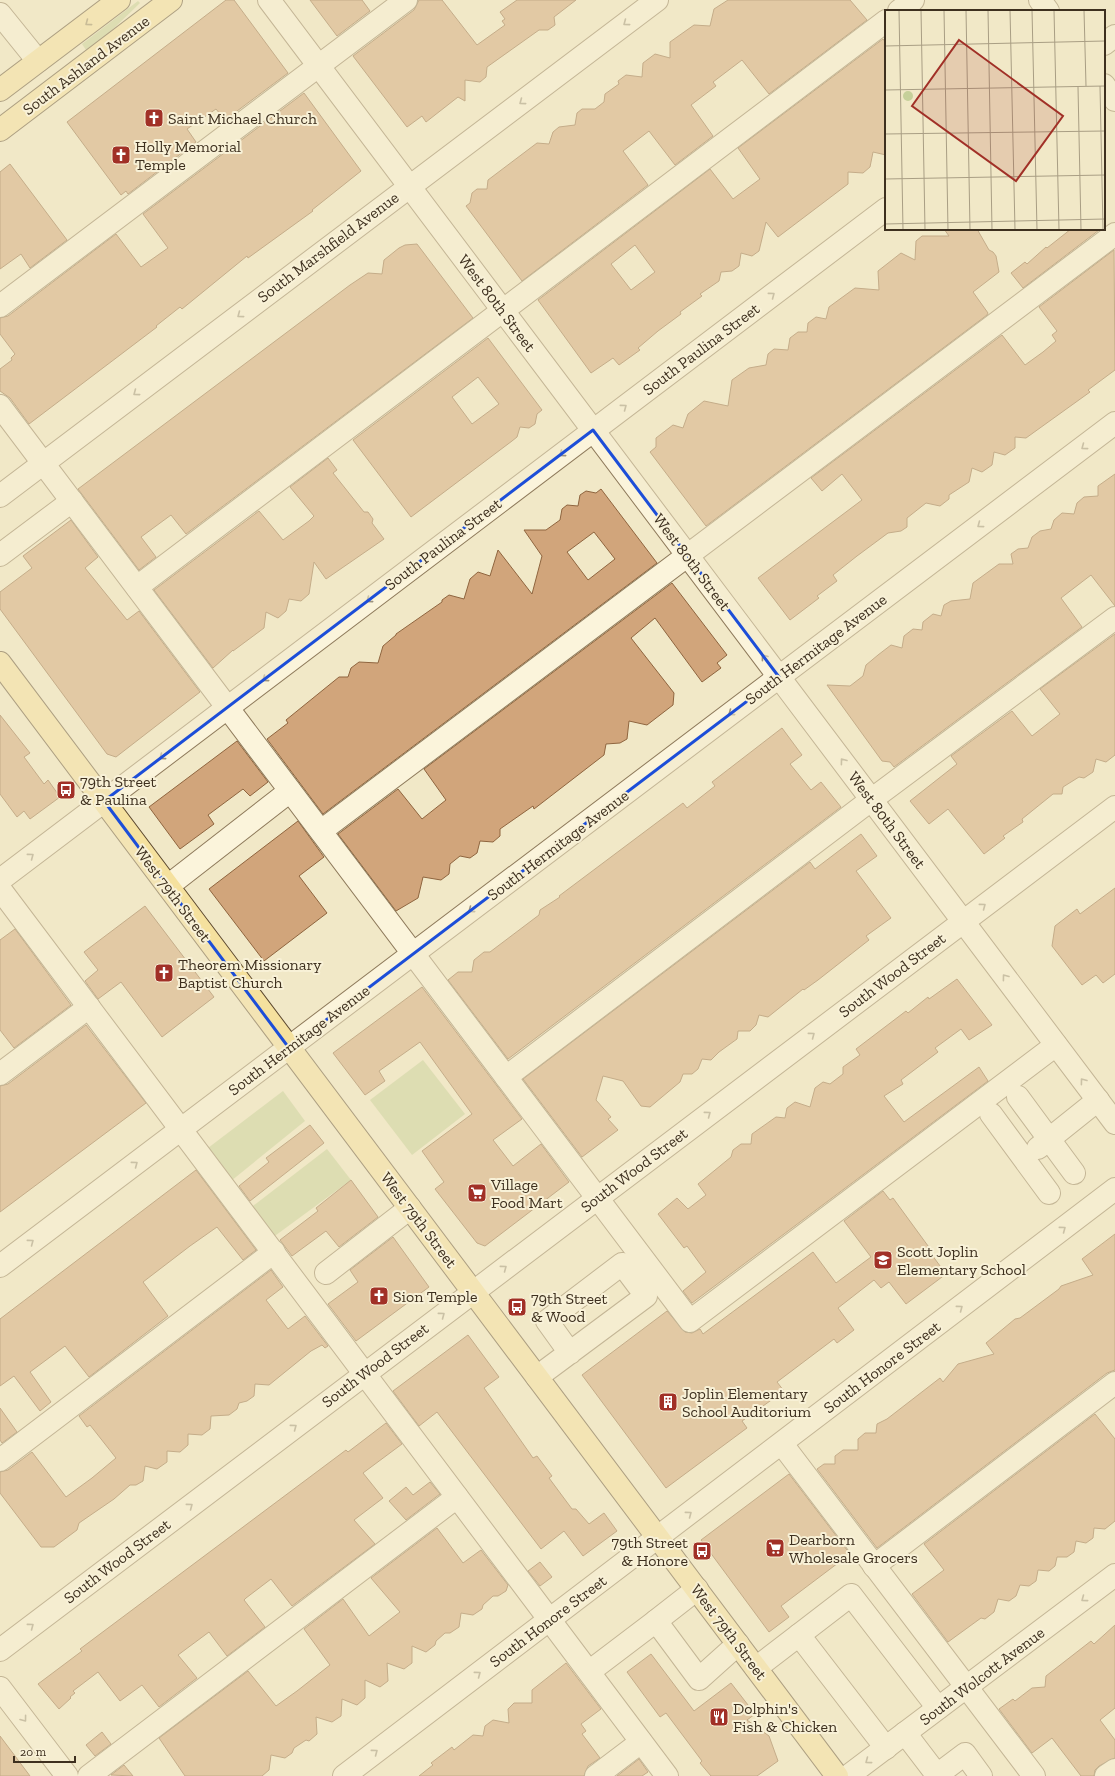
<svg xmlns="http://www.w3.org/2000/svg" width="1115" height="1776" viewBox="0 0 1115 1776" font-family="'Zilla Slab',serif">
<style>
.green{fill:#c6d09a}
.building{fill:#d1a57b;stroke:#8f653f;fill-rule:evenodd}
.lines{fill:none;stroke-linecap:round;stroke-linejoin:round}
.minor-casing{stroke:#8e7a5b;stroke-width:24}
.major-casing{stroke:#5c482f;stroke-width:24}
.minor{stroke:#fbf4db;stroke-width:22}
.major{stroke:#f5e19e;stroke-width:22}
.oneway{stroke:#9a885e}
.oneway2{stroke:#9c927d}
.marked{fill:none;stroke:#1d4ed8;stroke-width:3;stroke-linejoin:round}
.labels{text-anchor:middle;dominant-baseline:central;stroke-width:4;stroke-linejoin:round;paint-order:stroke}
.street-label{font-size:16px;fill:#3e301f;stroke:#f8f1d7}
.poi-label{font-size:16px;fill:#3e301f;stroke:#f8f1d7;text-anchor:start}
.inset-road{fill:none;stroke:#a99e84;stroke-width:1}
.view{fill:#a13027;fill-opacity:0.15;stroke:#a13027;stroke-width:2}
.inset-edge{fill:none;stroke:#3e301f;stroke-width:2}
</style>
<rect width="100%" height="100%" fill="#f1e8c7"/>
<g class="green">
<polygon points="138,1 140,3 109,33 86,50 82,44"/>
<polygon points="423,1060 465,1114 412,1155 370,1100"/>
<polygon points="283,1091 305,1121 231,1181 208,1148"/>
<polygon points="327,1149 351,1180 272,1238 249,1209"/>
</g>
<g class="building">
<polygon points="226,0 234,0 288,73 225,120 216,109 187,129 196,142 128,194 126,191 121,195 67,122"/>
<polygon points="310,0 362,0 370,11 337,36"/>
<polygon points="419,0 442,0 477,45 505,25 502,21 505,19 500,12 517,0 576,0 554,17 555,25 548,30 539,30 487,67 486,77 480,82 465,80 465,101 458,97 426,122 422,116 407,127 353,56 414,10"/>
<polygon points="728,0 850,0 867,20 769,94 742,60 713,82 716,86 691,105 713,136 675,165 649,131 623,151 648,185 522,281 466,206 470,203 472,193 477,189 487,189 488,180 537,143 549,144 553,132 559,127 575,125 577,113 582,109 595,109 604,102 605,94 619,84 618,81 626,75 642,77 643,63 655,54 670,58 670,42 694,25 710,26 714,9"/>
<path d="M883,39L886,43V155L873,152L870,167L863,173L848,172V184L778,237L766,222L759,251L752,256L741,253L739,266L732,271L721,272L719,281L700,294L702,296L680,312L681,314L658,331L638,348L640,350L619,365L613,358L591,373L538,300L710,169L733,199L760,179L738,148ZM635,245L655,272L631,290L611,264Z"/>
<polygon points="304,93 361,171 312,210 313,211 248,258 247,256 182,309 180,307 156,326 157,327 29,424 10,398 0,391 0,369 12,360 11,358 15,354 0,334 0,318 8,316 116,234 141,267 168,248 143,214"/>
<polygon points="10,164 67,240 30,268 21,254 0,269 0,172"/>
<polygon points="944,229 977,229 989,250 993,252 996,256 999,272 973,292 988,313 987,315 706,526 650,452 656,447 656,438 673,425 683,428 688,414 704,401 728,406 732,380 749,368 766,365 768,354 774,349 788,350 790,338 798,332 807,332 808,323 816,317 826,319 829,307 855,288 879,290 878,271 901,253 915,260 916,241 922,236 949,236"/>
<polygon points="1071,229 1099,230 1023,288 1011,273 1025,262 1027,264 1046,247 1047,248"/>
<polygon points="417,244 473,318 186,534 171,515 141,537 156,557 139,570 78,489 350,285 368,273 382,274 384,260 399,248 405,245"/>
<polygon points="1114,250 1115,370 1088,390 1090,392 1026,438 1015,437 1015,448 1005,455 994,452 992,465 982,472 972,468 969,482 949,495 949,499 940,506 926,503 907,518 907,527 901,531 888,533 857,556 833,575 837,581 817,596 819,598 790,620 758,578 862,500 842,474 822,491 811,478 1002,335 1025,365 1043,352 1056,341 1052,335 1057,331 1039,307"/>
<path d="M488,338L542,410L537,414L535,424L529,428L520,427L517,437L512,441L411,517L353,440ZM478,377L499,404L472,424L452,397Z"/>
<polygon points="328,458 337,470 333,473 364,512 368,512 373,519 372,523 384,539 326,579 314,562 309,594 301,601 289,599 286,611 278,618 266,612 264,628 233,651 233,650 213,668 154,590 259,511 283,540 309,521 314,516 290,487"/>
<polygon points="1115,474 1115,606 1091,575 1061,598 1082,627 894,767 890,762 882,761 827,685 850,686 863,676 866,665 878,655 891,645 902,648 904,636 913,629 922,630 923,622 933,614 941,616 944,605 951,601 970,599 973,583 999,564 1013,564 1011,554 1018,549 1028,548 1032,537 1040,531 1051,529 1054,520 1062,513 1074,514 1077,503 1084,497 1098,496 1098,486"/>
<path d="M601,489L657,563L323,814L267,739L288,723L286,720L339,677H348L351,668L359,662L378,663L383,646L396,635V634L442,602V600L449,595L464,599L470,579L478,572L490,576L498,550L532,594L542,556L524,530H546L560,520L562,509L567,505L578,506L580,495L586,491L596,493ZM594,532L615,559L588,580L567,552Z"/>
<polygon points="71,520 98,557 85,568 127,620 139,611 200,692 116,757 107,754 0,609 0,592 32,568 23,556"/>
<polygon points="672,583 727,655 717,663 721,668 702,682 655,618 631,638 674,693 673,705 647,725 629,721 627,739 620,743 606,744 604,755 534,809 533,806 500,829 500,836 493,842 480,841 477,853 470,858 460,856 450,864 449,874 441,880 423,877 418,898 396,911 338,834 398,789 422,819 446,800 424,769"/>
<polygon points="1115,634 1115,755 1106,762 1096,759 1093,772 1084,778 1079,777 1063,787 1062,794 1053,794 1022,819 1023,822 1003,836 1005,838 984,854 948,809 929,824 910,801 957,764 951,756 1012,711 1032,736 1060,714 1040,689"/>
<polygon points="0,715 30,753 24,757 44,784 48,780 60,797 30,819 24,811 17,817 0,794"/>
<polygon points="782,728 802,755 790,764 811,790 821,782 841,807 508,1059 448,980 458,972 472,972 474,960 484,952 490,952 539,915 540,910 560,897 559,896 683,803 687,808 715,786 712,782"/>
<polygon points="237,741 268,782 250,796 243,789 208,815 214,824 180,849 149,807"/>
<polygon points="298,821 324,857 299,876 327,913 264,961 209,889"/>
<polygon points="861,834 877,856 856,871 891,918 866,936 869,940 818,980 804,990 803,989 768,1017 759,1015 756,1025 750,1031 738,1031 737,1039 719,1052 711,1060 702,1059 698,1069 692,1074 683,1074 680,1082 650,1107 641,1106 623,1081 603,1076 596,1100 611,1117 608,1119 618,1130 582,1157 523,1079 810,862 815,869"/>
<polygon points="1115,888 1115,974 1103,983 1096,975 1082,985 1052,946 1055,926 1077,909 1080,914"/>
<polygon points="145,906 214,997 162,1037 121,982 98,999 85,981 98,970 84,952"/>
<polygon points="15,929 71,1005 14,1048 0,1030 0,940"/>
<polygon points="957,979 992,1025 969,1040 961,1029 935,1048 938,1052 901,1080 903,1084 884,1096 904,1122 979,1067 988,1081 692,1303 683,1291 706,1272 687,1246 684,1248 658,1214 677,1198 688,1209 706,1195 698,1184 731,1157 733,1150 741,1144 751,1144 752,1134 776,1117 785,1118 787,1108 795,1102 810,1107 815,1088 823,1082 830,1084 843,1074 843,1067 860,1055 856,1049 906,1011 908,1013 928,997 929,999"/>
<polygon points="422,987 522,1119 493,1140 513,1166 541,1144 569,1182 485,1246 477,1243 435,1189 444,1182 422,1151 472,1114 420,1042 379,1071 385,1081 365,1095 333,1053"/>
<polygon points="86,1025 146,1103 0,1212 0,1086 8,1084"/>
<polygon points="310,1125 324,1143 250,1201 239,1186 269,1162 266,1158"/>
<polygon points="196,1170 256,1250 243,1260 217,1227 190,1246 143,1282 168,1316 89,1377 65,1346 30,1372 51,1402 40,1411 14,1376 0,1386 0,1319"/>
<polygon points="351,1180 378,1217 339,1247 326,1231 292,1256 280,1240 318,1211 316,1208"/>
<polygon points="883,1191 890,1200 893,1198 931,1250 929,1251 946,1274 906,1304 889,1282 881,1288 874,1280 838,1308 854,1330 837,1343 834,1339 777,1382 784,1391 742,1421 747,1428 666,1488 582,1375 667,1311 685,1332 692,1333 700,1329 703,1334 813,1252 836,1283 871,1257 844,1221"/>
<polygon points="1115,1234 1115,1370 1107,1373 877,1548 817,1469 824,1464 835,1464 835,1456 843,1450 858,1450 858,1439 865,1433 876,1433 877,1424 887,1419 940,1378 943,1382 958,1364 994,1354 986,1343 1015,1319 1020,1318 1059,1289 1061,1286 1093,1275 1082,1259"/>
<polygon points="393,1237 429,1287 356,1341 328,1304 358,1282 350,1270"/>
<polygon points="271,1270 283,1287 266,1300 288,1329 305,1316 328,1346 325,1348 322,1345 311,1351 269,1385 255,1384 254,1396 247,1401 239,1403 237,1409 229,1415 211,1416 210,1429 202,1435 188,1434 188,1445 180,1452 167,1451 167,1462 157,1469 145,1466 143,1481 136,1485 130,1485 114,1499 79,1523 77,1530 54,1547 41,1547 0,1493 0,1472 8,1470 32,1452 66,1497 92,1478 116,1458 90,1425 87,1427 79,1416"/>
<polygon points="468,1335 499,1377 484,1388 533,1458 537,1456 552,1476 549,1478 572,1509 576,1509 589,1524 604,1513 617,1531 583,1556 564,1531 541,1549 437,1412 419,1426 393,1391"/>
<polygon points="0,1408 17,1432 2,1443 0,1440"/>
<polygon points="1095,1414 1115,1439 1115,1521 1105,1529 1094,1528 1093,1538 1086,1543 1076,1541 1074,1552 1067,1557 1057,1557 1055,1566 1049,1571 1038,1570 1036,1581 1029,1586 1020,1585 1016,1596 1009,1601 998,1599 994,1612 985,1619 981,1618 948,1642 912,1594 944,1570 924,1544"/>
<polygon points="386,1423 402,1444 363,1473 383,1498 354,1520 375,1544 292,1606 271,1579 246,1598 244,1600 265,1627 227,1656 209,1632 178,1655 197,1678 159,1707 142,1685 120,1701 98,1672 73,1691 75,1693 70,1697 71,1698 59,1709 38,1684 82,1651 80,1649 346,1450 348,1452"/>
<polygon points="789,1474 850,1554 781,1606 789,1617 769,1632 701,1540"/>
<polygon points="430,1482 440,1494 406,1520 389,1501 406,1487 413,1495"/>
<polygon points="437,1528 463,1563 481,1550 508,1585 506,1591 498,1596 493,1596 483,1605 482,1609 473,1615 461,1613 459,1627 450,1633 445,1633 436,1641 435,1645 426,1652 412,1646 412,1663 404,1669 387,1663 388,1681 380,1687 365,1680 365,1698 357,1705 342,1699 341,1716 332,1722 316,1717 317,1734 309,1741 306,1740 294,1748 292,1753 285,1758 271,1755 269,1770 262,1776 185,1776 159,1738 248,1671 276,1706 297,1691 330,1665 304,1629 343,1599 369,1636 400,1612 371,1578"/>
<polygon points="540,1562 552,1577 540,1586 528,1571"/>
<polygon points="1115,1625 1115,1708 1100,1720 1115,1740 1115,1758 1099,1766 1095,1770 1094,1776 1081,1776 1052,1738 1032,1753 999,1709 1013,1699 1015,1701 1032,1688 1045,1687 1046,1676 1091,1641 1094,1644"/>
<polygon points="651,1654 694,1711 731,1683 755,1714 747,1720 769,1736 778,1761 757,1776 711,1776 700,1763 702,1761 666,1713 660,1717 627,1672"/>
<polygon points="566,1663 601,1709 581,1724 586,1731 582,1734 600,1758 588,1766 584,1776 419,1776 433,1765 431,1763 452,1747 454,1750 473,1735 483,1736 485,1726 493,1720 509,1723 508,1709 514,1703 532,1703 532,1690"/>
<polygon points="102,1732 111,1744 95,1756 86,1745"/>
<polygon points="0,1736 30,1776 0,1776"/>
<polygon points="639,1759 648,1772 642,1776 617,1776"/>
<polygon points="124,1765 133,1776 111,1775"/>
</g>
<g class="lines">
<defs>
<g id="minor">
<polyline points="269,0 1115,1123"/>
<polyline points="1040,0 1048,11"/>
<polyline points="899,11 913,0"/>
<polyline points="0,14 38,61"/>
<polyline points="1104,44 1115,36"/>
<polyline points="1104,85 1115,100"/>
<polyline points="0,306 406,0"/>
<polyline points="0,406 690,1321 1056,1045"/>
<polyline points="0,496 657,0"/>
<polyline points="0,555 72,501"/>
<polyline points="137,587 886,21"/>
<polyline points="321,831 1115,234"/>
<polyline points="0,880 886,209"/>
<polyline points="168,886 290,791"/>
<polyline points="0,889 667,1776"/>
<polyline points="0,1074 89,1007"/>
<polyline points="506,1077 871,800 1115,618"/>
<polyline points="1018,1097 1074,1173"/>
<polyline points="991,1114 1049,1193"/>
<polyline points="1038,1148 1098,1100"/>
<polyline points="0,1266 1115,423"/>
<polyline points="326,1273 410,1208"/>
<polyline points="537,1377 646,1296 622,1264 547,1321 570,1353"/>
<polyline points="782,1444 1034,1776"/>
<polyline points="0,1460 274,1252"/>
<polyline points="874,1566 1115,1383"/>
<polyline points="697,1589 656,1621 699,1679 738,1644"/>
<polyline points="0,1650 1115,807"/>
<polyline points="598,1665 656,1621"/>
<polyline points="756,1668 799,1635"/>
<polyline points="0,1688 67,1776"/>
<polyline points="905,1733 937,1775 965,1754 981,1776"/>
<polyline points="886,1748 799,1635 851,1595 938,1708"/>
<polyline points="89,1776 457,1497"/>
<polyline points="344,1776 1115,1189"/>
<polyline points="596,1776 641,1742"/>
<polyline points="848,1776 1115,1575"/>
<polyline points="1106,1776 1115,1770"/>
</g>
<g id="major">
<polyline points="0,90 119,0"/>
<polyline points="0,130 171,0"/>
<polyline points="0,663 837,1776"/>
</g>
</defs>
<use href="#minor" class="minor-casing"/>
<use href="#major" class="major-casing"/>
<use href="#minor" class="minor"/>
<use href="#major" class="major"/>
</g>
<defs><path id="oneway-chevron" d="M-2-3.5L2.5 0L-2 3.5" fill="none" stroke-width="1.6" stroke-linecap="round" stroke-linejoin="round"/></defs>
<use class="oneway" href="#oneway-chevron" transform="translate(88 23) rotate(143)"/>
<g class="oneway2">
<use href="#oneway-chevron" transform="translate(626 23) rotate(143)"/>
<use href="#oneway-chevron" transform="translate(522 102) rotate(143)"/>
<use href="#oneway-chevron" transform="translate(772 295) rotate(-37)"/>
<use href="#oneway-chevron" transform="translate(240 315) rotate(143)"/>
<use href="#oneway-chevron" transform="translate(136 393) rotate(143)"/>
<use href="#oneway-chevron" transform="translate(624 407) rotate(-37)"/>
<use href="#oneway-chevron" transform="translate(1084 447) rotate(143)"/>
<use href="#oneway-chevron" transform="translate(562 454) rotate(143)"/>
<use href="#oneway-chevron" transform="translate(980 525) rotate(143)"/>
<use href="#oneway-chevron" transform="translate(369 600) rotate(143)"/>
<use href="#oneway-chevron" transform="translate(764 657) rotate(-127)"/>
<use href="#oneway-chevron" transform="translate(265 679) rotate(143)"/>
<use href="#oneway-chevron" transform="translate(731 713) rotate(143)"/>
<use href="#oneway-chevron" transform="translate(162 757) rotate(143)"/>
<use href="#oneway-chevron" transform="translate(843 761) rotate(-127)"/>
<use href="#oneway-chevron" transform="translate(31 856) rotate(-37)"/>
<use href="#oneway-chevron" transform="translate(983 906) rotate(-37)"/>
<use href="#oneway-chevron" transform="translate(471 910) rotate(143)"/>
<use href="#oneway-chevron" transform="translate(1005 977) rotate(-127)"/>
<use href="#oneway-chevron" transform="translate(812 1035) rotate(-37)"/>
<use href="#oneway-chevron" transform="translate(1083 1081) rotate(-127)"/>
<use href="#oneway-chevron" transform="translate(708 1114) rotate(-37)"/>
<use href="#oneway-chevron" transform="translate(135 1164) rotate(-37)"/>
<use href="#oneway-chevron" transform="translate(1063 1229) rotate(-37)"/>
<use href="#oneway-chevron" transform="translate(31 1242) rotate(-37)"/>
<use href="#oneway-chevron" transform="translate(504 1268) rotate(-37)"/>
<use href="#oneway-chevron" transform="translate(960 1308) rotate(-37)"/>
<use href="#oneway-chevron" transform="translate(442 1315) rotate(-37)"/>
<use href="#oneway-chevron" transform="translate(294 1427) rotate(-37)"/>
<use href="#oneway-chevron" transform="translate(190 1506) rotate(-37)"/>
<use href="#oneway-chevron" transform="translate(689 1514) rotate(-37)"/>
<use href="#oneway-chevron" transform="translate(1084 1599) rotate(143)"/>
<use href="#oneway-chevron" transform="translate(31 1626) rotate(-37)"/>
<use href="#oneway-chevron" transform="translate(478 1674) rotate(-37)"/>
<use href="#oneway-chevron" transform="translate(24 1719) rotate(53)"/>
<use href="#oneway-chevron" transform="translate(375 1752) rotate(-37)"/>
<use href="#oneway-chevron" transform="translate(868 1761) rotate(143)"/>
</g>
<path d="M0 0H1115V1776H0ZM593,430L779,677L289,1048L104,801Z" fill="#f1e8c7" fill-opacity=".55" fill-rule="evenodd"/>
<path class="marked" d="M593,430L779,677L289,1048L104,801Z"/>
<defs>
<symbol id="church-square" viewBox="-11 -11 22 22"><rect x="-9" y="-9" width="18" height="18" rx="4" fill="#a13027" stroke="#f8f1d7"/><path d="M-1.2-6h2.4v3.5h3.3v2.4h-3.3V6h-2.4V-.1h-3.3v-2.4h3.3Z" fill="#fff"/></symbol>
<symbol id="bus-square" viewBox="-11 -11 22 22"><rect x="-9" y="-9" width="18" height="18" rx="4" fill="#a13027" stroke="#f8f1d7"/><path d="M-5-6H5V4H4V6H2V4H-2V6H-4V4H-5ZM-3.5-4V0h7V-4ZM-3.5 1.2v1.5H-2V1.2ZM2 1.2v1.5H3.5V1.2Z" fill="#fff"/></symbol>
<symbol id="supermarket-square" viewBox="-11 -11 22 22"><rect x="-9" y="-9" width="18" height="18" rx="4" fill="#a13027" stroke="#f8f1d7"/><path d="M-6-5.5h2.5l.6 2H6L4.5 2H-2.5L-4.4-4H-6ZM-1.5 3.2a1.3 1.3 0 1 0 .1 0ZM3 3.2a1.3 1.3 0 1 0 .1 0Z" fill="#fff"/></symbol>
<symbol id="school-square" viewBox="-11 -11 22 22"><rect x="-9" y="-9" width="18" height="18" rx="4" fill="#a13027" stroke="#f8f1d7"/><path d="M0-5L7-2L0 1L-7-2ZM-4 1L0 2.5L4 1V4Q0 6-4 4Z" fill="#fff"/></symbol>
<symbol id="building-square" viewBox="-11 -11 22 22"><rect x="-9" y="-9" width="18" height="18" rx="4" fill="#a13027" stroke="#f8f1d7"/><path d="M-4-6H4V6H1V3H-1V6H-4ZM-2.5-4.3h1.7v1.8h-1.7ZM.8-4.3h1.7v1.8H.8ZM-2.5-1h1.7V.8h-1.7ZM.8-1h1.7V.8H.8Z" fill="#fff"/></symbol>
<symbol id="restaurant-square" viewBox="-11 -11 22 22"><rect x="-9" y="-9" width="18" height="18" rx="4" fill="#a13027" stroke="#f8f1d7"/><path d="M-5-6h1v4h1v-4h1v4h1v-4h1v5L-1.5 .5V6h-2V.5L-5-1ZM5-6V6H3V1.5H1.5Q1.5-4 5-6Z" fill="#fff"/></symbol>
</defs>
<g fill-rule="evenodd">
<use href="#church-square" x="143" y="107" width="22" height="22"/>
<use href="#church-square" x="110" y="144" width="22" height="22"/>
<use href="#bus-square" x="55" y="779" width="22" height="22"/>
<use href="#church-square" x="153" y="962" width="22" height="22"/>
<use href="#supermarket-square" x="466" y="1182" width="22" height="22"/>
<use href="#school-square" x="872" y="1249" width="22" height="22"/>
<use href="#church-square" x="368" y="1285" width="22" height="22"/>
<use href="#bus-square" x="506" y="1296" width="22" height="22"/>
<use href="#building-square" x="657" y="1391" width="22" height="22"/>
<use href="#supermarket-square" x="764" y="1537" width="22" height="22"/>
<use href="#bus-square" x="691" y="1540" width="22" height="22"/>
<use href="#restaurant-square" x="708" y="1706" width="22" height="22"/>
</g>
<g class="labels">
<g class="street-label">
<text transform="translate(86 65) rotate(-37)">South Ashland Avenue</text>
<text transform="translate(328 247) rotate(-37)">South Marshfield Avenue</text>
<text transform="translate(497 303) rotate(53)">West 80th Street</text>
<text transform="translate(701 349) rotate(-37)">South Paulina Street</text>
<text transform="translate(443 544) rotate(-37)">South Paulina Street</text>
<text transform="translate(692 562) rotate(53)">West 80th Street</text>
<text transform="translate(816 649) rotate(-37)">South Hermitage Avenue</text>
<text transform="translate(887 820) rotate(53)">West 80th Street</text>
<text transform="translate(558 845) rotate(-37)">South Hermitage Avenue</text>
<text transform="translate(173 894) rotate(53)">West 79th Street</text>
<text transform="translate(892 975) rotate(-37)">South Wood Street</text>
<text transform="translate(299 1040) rotate(-37)">South Hermitage Avenue</text>
<text transform="translate(634 1170) rotate(-37)">South Wood Street</text>
<text transform="translate(419 1220) rotate(53)">West 79th Street</text>
<text transform="translate(375 1365) rotate(-37)">South Wood Street</text>
<text transform="translate(882 1367) rotate(-37)">South Honore Street</text>
<text transform="translate(117 1561) rotate(-37)">South Wood Street</text>
<text transform="translate(548 1621) rotate(-37)">South Honore Street</text>
<text transform="translate(729 1632) rotate(53)">West 79th Street</text>
<text transform="translate(982 1676) rotate(-37)">South Wolcott Avenue</text>
</g>
<g class="poi-label">
<text x="168" y="118">Saint Michael Church</text>
<text x="135" y="146">Holly Memorial<tspan x="135" dy="18">Temple</tspan></text>
<text x="80" y="781">79th Street<tspan x="80" dy="18">&amp; Paulina</tspan></text>
<text x="178" y="964">Theorem Missionary<tspan x="178" dy="18">Baptist Church</tspan></text>
<text x="491" y="1184">Village<tspan x="491" dy="18">Food Mart</tspan></text>
<text x="897" y="1251">Scott Joplin<tspan x="897" dy="18">Elementary School</tspan></text>
<text x="393" y="1296">Sion Temple</text>
<text x="531" y="1298">79th Street<tspan x="531" dy="18">&amp; Wood</tspan></text>
<text x="682" y="1393">Joplin Elementary<tspan x="682" dy="18">School Auditorium</tspan></text>
<text x="789" y="1539">Dearborn<tspan x="789" dy="18">Wholesale Grocers</tspan></text>
<text x="688" y="1542" text-anchor="end">79th Street<tspan x="688" dy="18">&amp; Honore</tspan></text>
<text x="733" y="1708">Dolphin's<tspan x="733" dy="18">Fish &amp; Chicken</tspan></text>
</g>
</g>
<g transform="translate(885 10)">
<rect width="220" height="220" fill="#f1e8c7"/>
<path d="M18 86a5 5 0 1 1 10 0a5 5 0 1 1-10 0Z" fill="#c6d09a"/>
<path class="inset-road" d="M14,0L18,220M36,0L40,220M59,0L63,220M81,0L85,220M103,0L107,220M125,0L130,220M147,0L152,220M169,0L174,220M199,0L201,76M0,36L220,31M215,76L218,220M193,77L196,220M0,80L220,76M0,124L220,121M0,169L220,165M0,214L220,209"/>
<path class="view" d="M74,30L178,106L131,171L27,96Z"/>
<rect width="220" height="220" class="inset-edge"/>
</g>
<path d="M14 1756v6h61v-6" fill="none" stroke="#3e301f" stroke-width="2"/>
<text x="20" y="1756" font-size="12" fill="#3e301f" stroke="#f8f1d7" stroke-width="3" paint-order="stroke">20 m</text>
</svg>
